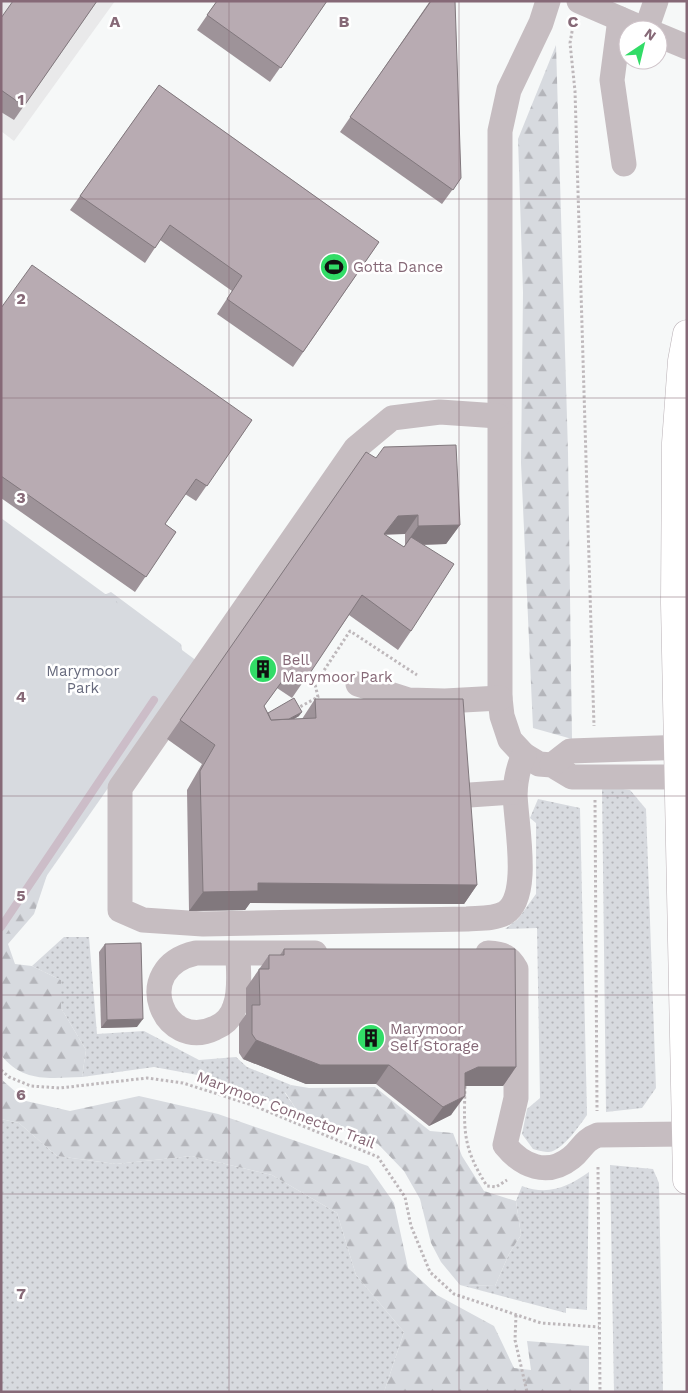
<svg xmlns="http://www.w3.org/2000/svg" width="688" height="1393" viewBox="0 0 688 1393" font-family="'Work Sans',sans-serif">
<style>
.built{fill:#e9e9ea}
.grass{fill:url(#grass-dots)}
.forest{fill:url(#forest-firs)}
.park{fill:#d7dadf}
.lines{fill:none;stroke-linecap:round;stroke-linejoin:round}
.stream{stroke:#ccbdc8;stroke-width:8}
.major-casing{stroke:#bab1b6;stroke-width:29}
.path{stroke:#beb8bb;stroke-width:3;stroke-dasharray:2.5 2.5;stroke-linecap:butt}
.minor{stroke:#c6bdc1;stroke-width:25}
.major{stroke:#fff;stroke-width:28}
.wall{fill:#9e9399;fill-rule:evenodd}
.shaded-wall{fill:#81787d}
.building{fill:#b8abb2;stroke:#81787d}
.grid{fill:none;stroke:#866977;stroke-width:1;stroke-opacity:0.55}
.labels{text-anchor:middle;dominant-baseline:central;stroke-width:5;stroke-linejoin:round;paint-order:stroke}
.poi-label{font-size:15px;fill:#866977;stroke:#fff;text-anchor:start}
.park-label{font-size:15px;fill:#676a7d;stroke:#fff}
.street-label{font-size:15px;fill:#866977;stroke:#fff}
.grid-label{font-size:16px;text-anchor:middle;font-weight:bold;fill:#866977;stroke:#fff;stroke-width:5;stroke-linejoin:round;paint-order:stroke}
</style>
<defs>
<pattern id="grass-dots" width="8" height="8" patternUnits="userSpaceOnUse" patternTransform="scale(1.25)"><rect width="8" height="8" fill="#d7dadf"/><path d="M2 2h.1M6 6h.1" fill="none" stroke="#b4b5ba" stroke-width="1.8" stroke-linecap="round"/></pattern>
<pattern id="forest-firs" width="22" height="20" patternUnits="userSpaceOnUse" patternTransform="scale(1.25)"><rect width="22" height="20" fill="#d7dadf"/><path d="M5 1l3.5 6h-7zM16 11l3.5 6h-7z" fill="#b4b5ba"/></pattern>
</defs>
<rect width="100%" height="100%" fill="#f6f8f8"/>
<polygon class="built" points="1,1 115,1 14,141 1,131"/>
<g class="grass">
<polygon points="602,786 630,790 646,809 656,1088 642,1108 606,1112"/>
<path d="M538,799L580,808L587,1115C580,1125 562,1151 549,1152C544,1152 537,1150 533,1149L522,1134L527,1109L540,1098L537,928L505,929L518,919L536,894V823L530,818Z"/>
<polygon points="64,937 89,937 97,1034 144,1031 199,1060 236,1057 247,1067 291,1085 285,1093 298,1112 203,1076 154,1067 82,1077 86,1050 61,1008 61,980 32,966"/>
<polygon points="1,1119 19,1123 57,1156 116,1164 192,1156 272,1175 337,1213 356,1275 404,1332 384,1392 1,1392"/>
<polygon points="610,1165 653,1169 659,1183 663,1392 614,1392"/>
<path d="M589,1172L587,1310L566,1308V1313L460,1285L495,1286L509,1254L521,1235L516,1201L522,1186C548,1196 568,1187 589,1172Z"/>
</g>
<g class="forest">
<polygon points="556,45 568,452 572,739 533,728 521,463 523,292 518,139"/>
<path d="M111,592L181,644L185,666L50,866L34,914L8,944L15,964L32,966L61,980V1008L86,1050L82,1077C50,1078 23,1083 1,1055V761L92,600Z"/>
<polygon points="1,1079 26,1101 70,1111 139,1096 218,1114 368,1166 394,1203 408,1268 437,1295 494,1326 514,1368 531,1370 527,1341 589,1346 589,1392 384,1392 404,1332 356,1275 337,1213 272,1175 192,1156 116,1164 57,1156 19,1123 1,1119"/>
<polygon points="291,1085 309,1088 375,1087 430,1131 453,1133 462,1156 484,1191 516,1201 521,1235 509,1254 495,1286 460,1285 441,1262 431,1243 420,1199 404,1171 378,1144 298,1112 285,1092"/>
</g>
<polygon class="park" points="1,518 197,661 1,941"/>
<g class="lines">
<polyline class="stream" points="1,927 154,700"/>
<defs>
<polyline id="major" points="687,334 682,361 676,443 675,603 687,1180"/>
</defs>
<use href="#major" class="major-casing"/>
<g class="path">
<polyline points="573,26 570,43 575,91 594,726"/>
<polyline points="296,709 318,697 315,684 350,631 417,675"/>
<polyline points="595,800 597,1111"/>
<polyline points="1,1070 9,1077 31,1086 60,1088 147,1078 183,1083 252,1105 378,1157 405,1197 411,1226 430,1272 454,1294 541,1323 599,1327"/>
<path d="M465,1086C464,1130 462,1147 487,1186L496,1187L507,1180"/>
<polyline points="598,1167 600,1392"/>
<polyline points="516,1315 515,1340 527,1392"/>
</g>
<g class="minor">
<polyline points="548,1 541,23 509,90 500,131 500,698 502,716 510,740 524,755 539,764 552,765 572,777 687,777"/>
<polyline points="579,1 646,30"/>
<polyline points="620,19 612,80 624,164"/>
<polyline points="646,30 656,1"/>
<polyline points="658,35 687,47"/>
<path d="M498,416L440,412L392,418L356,448L120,788V910L143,920L203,924L467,919C478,918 495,919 505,913C532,896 515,820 515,792C516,778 518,767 524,755"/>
<polyline points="358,684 408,700 445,701 500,698"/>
<polyline points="552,765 570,751 687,747"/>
<polyline points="455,796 515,792"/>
<path d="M238,953C238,969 241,991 235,1006C232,1016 225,1024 215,1028C164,1053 129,968 196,953H315"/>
<path d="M488,953C503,954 509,956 516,969V1098L505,1145C522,1166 547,1177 571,1158C583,1149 582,1141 598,1135L685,1134"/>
</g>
<use href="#major" class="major"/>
</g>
<g class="wall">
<polygon points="97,1 14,120 1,112 1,18"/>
<polygon points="217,1 327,1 270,82 197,30"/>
<polygon points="430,1 461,178 442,204 340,132"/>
<polygon points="159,85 379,242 293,367 217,314 232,291 160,240 145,263 70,210"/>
<polygon points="1,308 252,420 196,501 185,494 165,524 176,532 135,592 1,498"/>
<path d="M366,452L460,525L446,544L423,545L411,631L398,650L349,615L292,698L277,688L264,706L268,713L299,716L294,719H302L315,699L477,885L464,904L250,903L245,910L189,911L187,790L202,764L167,739ZM405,534V545L404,547L385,535Z"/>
<polygon points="105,944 137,1027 101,1028 99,952"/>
<polygon points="284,949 516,1067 503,1086 465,1086 451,1115 429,1126 376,1084 306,1084 243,1059 239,1053 239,1024 246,1014 246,988 269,955 280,955"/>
</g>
<g class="shaded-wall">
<polygon points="418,515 405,534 384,534 398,516"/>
<polygon points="460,525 446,544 405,545 418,526"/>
<polygon points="302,712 299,716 258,739 261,735"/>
<polygon points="258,883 477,885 464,904 250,903 245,910 189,911 203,892"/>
<polygon points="143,1019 137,1027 101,1028 107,1020"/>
<polygon points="256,1040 389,1065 376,1084 306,1084 243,1059"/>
<polygon points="478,1067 516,1067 503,1086 465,1086 465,1073"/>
<polygon points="465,1096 451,1115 429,1126 443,1107"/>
</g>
<g class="building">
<polygon points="13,1 97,1 24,106 1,90 1,18"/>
<polygon points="217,1 327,1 281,68 207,15"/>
<polygon points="431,1 455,1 461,178 453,190 350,117"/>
<polygon points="159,85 379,242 303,352 227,299 242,276 170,225 155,248 80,196"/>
<polygon points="32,265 252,420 207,486 196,479 165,524 176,532 146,577 1,476 1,308"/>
<polygon points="456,445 460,525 418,526 418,515 398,516 384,534 404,547 411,537 454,564 411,631 362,595 306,679 291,669 264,706 271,720 316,718 315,699 463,699 477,885 258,883 258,891 203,892 200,771 215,745 180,720 366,452 376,458 384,447"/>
<polygon points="294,698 302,712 289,719 271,720 268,713"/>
<polygon points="141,943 143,1019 107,1020 105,944"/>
<polygon points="284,949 515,949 516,1067 478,1067 465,1073 465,1096 443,1107 389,1065 320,1065 256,1040 252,1034 252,1005 260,1005 259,969 269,969 269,955 284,955"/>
</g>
<path class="grid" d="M229,1V1392M459,1V1392M1,199H687M1,398H687M1,597H687M1,796H687M1,995H687M1,1194H687"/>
<defs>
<symbol id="stadium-disc" viewBox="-11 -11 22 22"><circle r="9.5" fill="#32dc67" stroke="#fff"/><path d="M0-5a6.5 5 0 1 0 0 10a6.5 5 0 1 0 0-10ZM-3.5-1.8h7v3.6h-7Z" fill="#111"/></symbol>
<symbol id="building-disc" viewBox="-11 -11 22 22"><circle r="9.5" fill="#32dc67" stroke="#fff"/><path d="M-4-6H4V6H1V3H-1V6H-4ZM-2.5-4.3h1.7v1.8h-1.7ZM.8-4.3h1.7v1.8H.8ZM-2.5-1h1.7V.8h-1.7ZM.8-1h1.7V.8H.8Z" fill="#111"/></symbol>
</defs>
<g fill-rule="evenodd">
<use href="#stadium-disc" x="318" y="251" width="32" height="32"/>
<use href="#building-disc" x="247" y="653" width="32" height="32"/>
<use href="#building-disc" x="355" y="1022" width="32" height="32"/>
</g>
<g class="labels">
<g class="poi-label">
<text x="353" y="267">Gotta Dance</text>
<text x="282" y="660">Bell<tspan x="282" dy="17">Marymoor Park</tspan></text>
<text x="390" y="1029">Marymoor<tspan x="390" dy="17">Self Storage</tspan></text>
</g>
<g class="park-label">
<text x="83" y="671">Marymoor<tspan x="83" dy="17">Park</tspan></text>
</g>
<g class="street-label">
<text transform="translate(286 1110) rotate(21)">Marymoor Connector Trail</text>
</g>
</g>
<g class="grid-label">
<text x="115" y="27">A</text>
<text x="344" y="27">B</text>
<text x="573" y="27">C</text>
<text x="21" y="105">1</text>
<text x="21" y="304">2</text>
<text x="21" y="503">3</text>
<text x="21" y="702">4</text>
<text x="21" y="901">5</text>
<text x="21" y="1100">6</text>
<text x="21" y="1299">7</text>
</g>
<rect width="688" height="1393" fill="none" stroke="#866977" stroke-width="5"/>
<g transform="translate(643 45) rotate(35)"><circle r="24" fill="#ffffff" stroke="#cfc3c9"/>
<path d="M0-4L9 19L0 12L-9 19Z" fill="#32dc67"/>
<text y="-8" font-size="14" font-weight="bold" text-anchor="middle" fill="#866977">N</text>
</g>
</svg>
